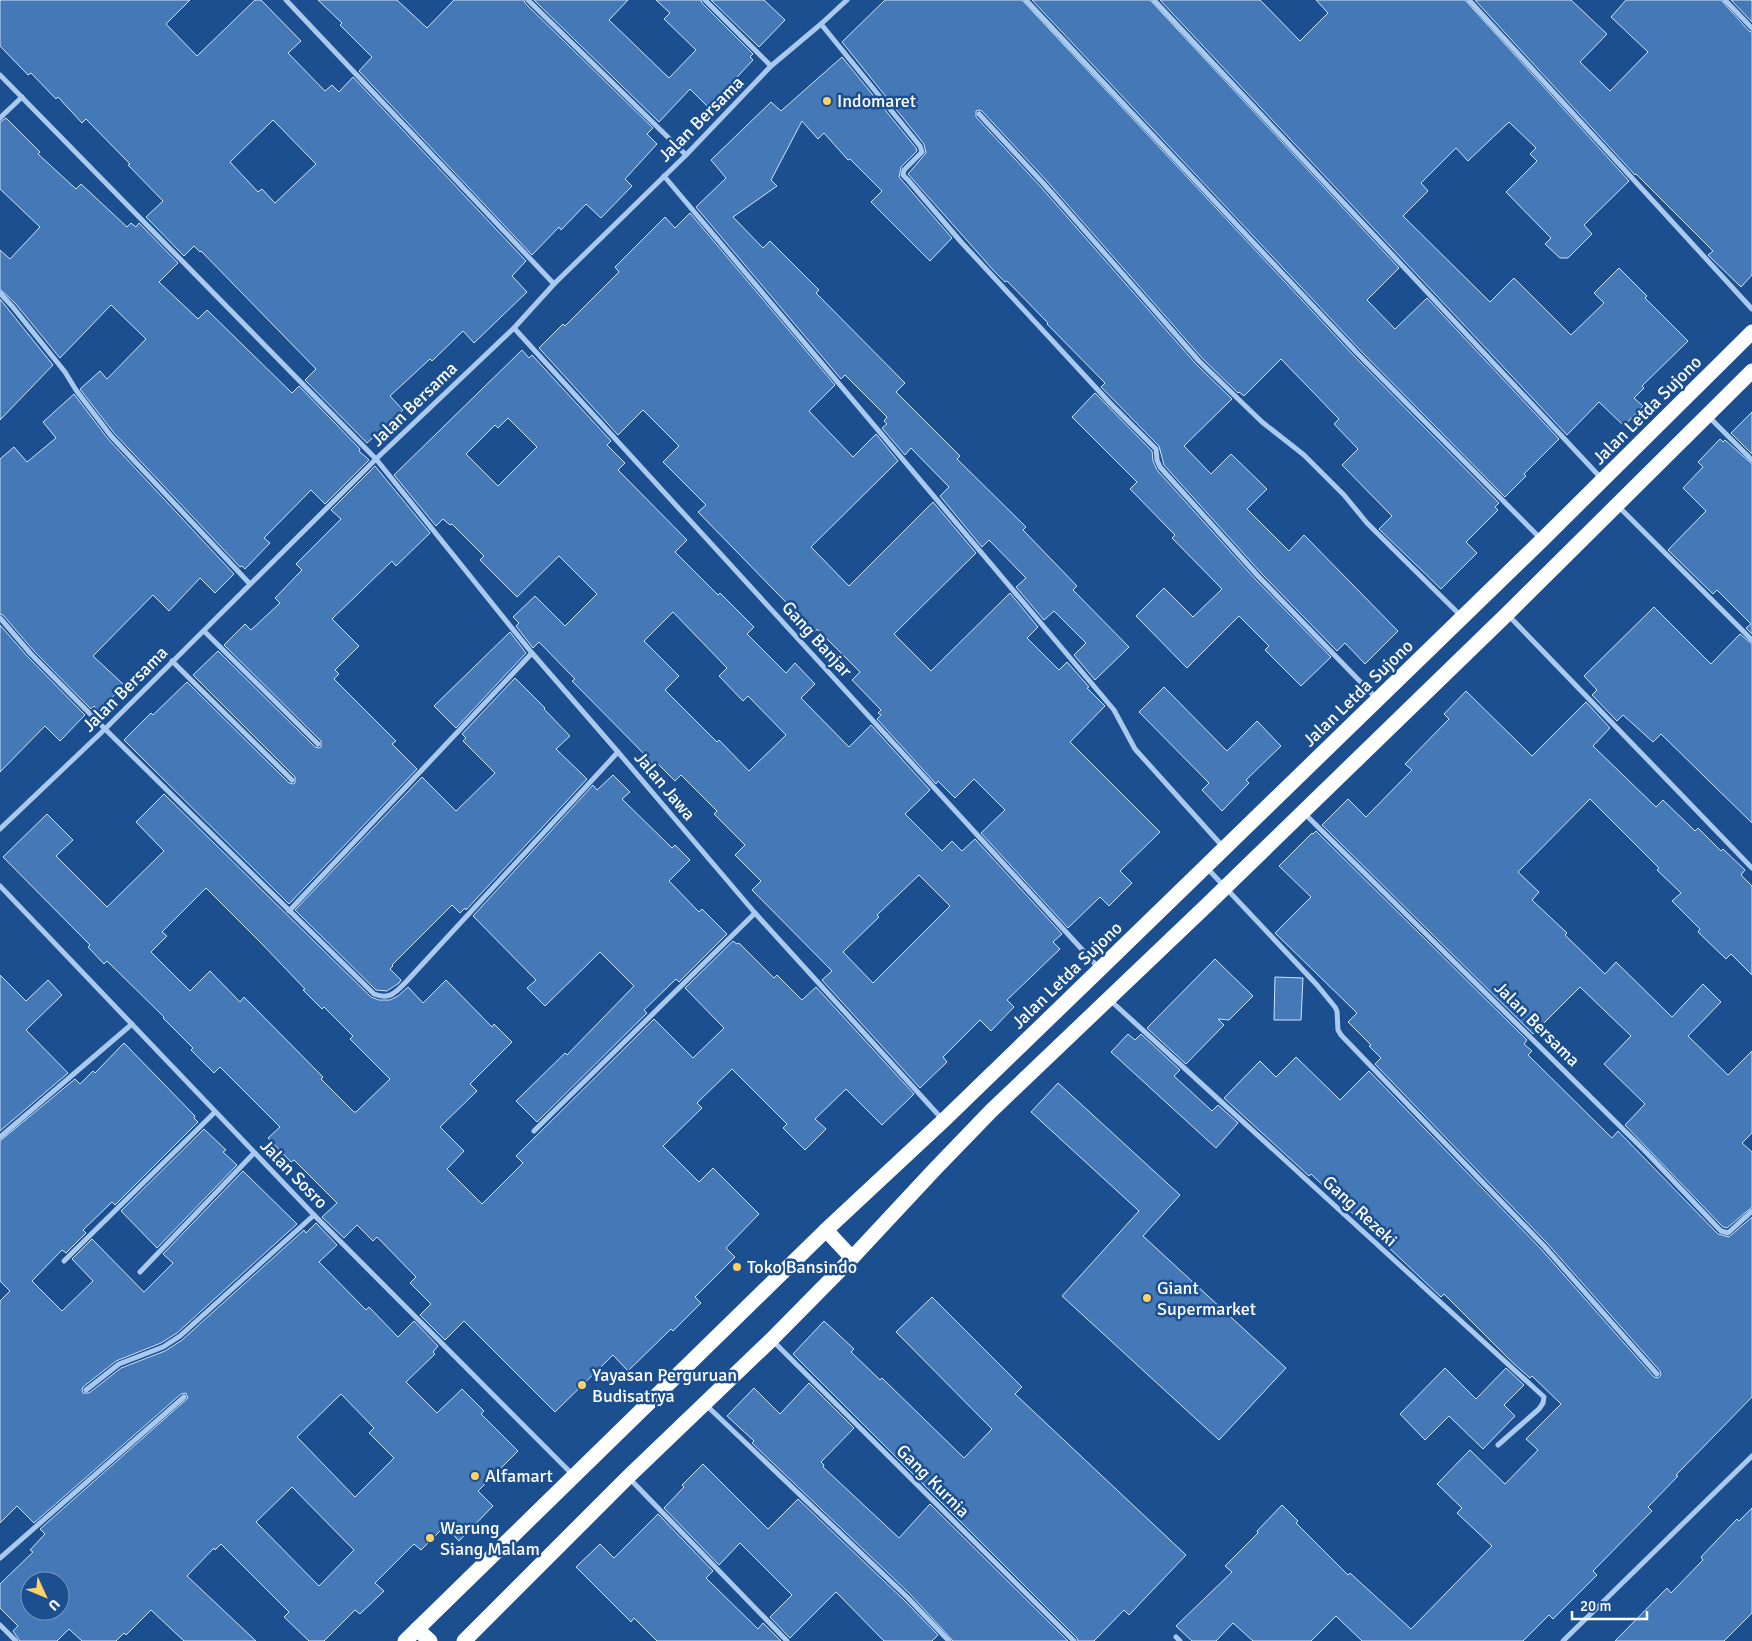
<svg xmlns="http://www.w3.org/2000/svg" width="1752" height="1641" viewBox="0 0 1752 1641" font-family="Signika,sans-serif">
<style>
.building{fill:#4478b7;stroke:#cfe3fa;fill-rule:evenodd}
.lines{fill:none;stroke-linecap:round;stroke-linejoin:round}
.street{stroke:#a9c9ee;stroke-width:5}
.highway{stroke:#fff;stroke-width:15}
.poi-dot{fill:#ffd166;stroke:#1b4f8f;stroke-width:2}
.labels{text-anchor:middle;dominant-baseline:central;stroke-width:5;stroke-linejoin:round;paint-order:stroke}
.poi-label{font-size:18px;fill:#fff;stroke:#1b4f8f;text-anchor:start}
.street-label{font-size:18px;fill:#fff;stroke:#1b4f8f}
</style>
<rect width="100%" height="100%" fill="#1b4f8f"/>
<g class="building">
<path d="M0,0H190L166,24L197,56L255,0H261L301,41L288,53L325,91L332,85L339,92L353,77L526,261L512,276L527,292L474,343L463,331L432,361L430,359L390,396L403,410L367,443L305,380L316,369L201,251L200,252L194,246L184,256L146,217L163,201L128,165L130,164L86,119L82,123L58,97L56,99L31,73L28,75L0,46ZM273,120L316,164L275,203L262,189L258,192L230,162Z"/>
<polygon points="318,0 397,0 427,28 454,0 524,0 525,3 653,128 647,134 657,144 625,179 632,186 601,218 586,204 561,230 559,227 532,255 359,71 372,57 340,25 342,23"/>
<polygon points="534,0 628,0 609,20 669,78 696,50 664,19 670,13 656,0 701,0 702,3 753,54 750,57 753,60 725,90 727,92 710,109 690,89 659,122"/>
<polygon points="711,0 764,0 785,20 759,47"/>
<polygon points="885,0 1022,0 1355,357 1499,503 1495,507 1498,510 1466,542 1477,553 1441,589 1379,529 1392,516 1342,465 1358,449 1334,424 1339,419 1281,359 1244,396 1239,392 1238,393 1202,358 1046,180 982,111 979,110 976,111 976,117 1040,186 1196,364 1232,399 1184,446 1211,474 1231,454 1267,489 1247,509 1289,551 1304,535 1398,631 1365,664 1345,643 1337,651 1262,574 1164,465 1159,446 1101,387 1105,383 1047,324 1048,323 1007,281 1005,282 994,271 908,174 926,153 924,144 842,42"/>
<polygon points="1032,0 1150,0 1399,268 1367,300 1395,329 1427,298 1559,439 1524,474 1526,476 1505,497 1361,351"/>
<polygon points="1160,0 1260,0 1300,41 1328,13 1316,0 1465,0 1629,181 1584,225 1592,234 1568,258 1560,258 1545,244 1551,238 1506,192 1537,161 1530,154 1536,148 1509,122 1468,161 1456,148 1421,183 1428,191 1403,216 1490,302 1514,278 1571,335 1604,303 1594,293 1619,268 1647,296 1645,298 1688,341 1642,386 1644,388 1634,398 1643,406 1624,426 1599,402 1567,435"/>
<polygon points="1475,0 1571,0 1607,34 1580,62 1610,91 1648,52 1611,17 1626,0 1721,0 1749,31 1752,32 1752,275 1741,287 1708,255 1713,251 1636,174 1635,175"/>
<polygon points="1731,0 1752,0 1752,22"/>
<polygon points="842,57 916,148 917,151 901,167 899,177 952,238 930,261 871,202 882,191 850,159 848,160 824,133 818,139 802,121 771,180 777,186 733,217 763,248 770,241 819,290 816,293 905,383 896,392 960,456 957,459 1026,527 1023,530 1077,586 1073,590 1129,647 1095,680 1074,655 1086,643 1054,611 1044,620 1016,587 1026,578 989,540 982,547 940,496 949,487 911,448 905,455 882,428 887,424 884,421 887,417 845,375 841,379 696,207 726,178 711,160 771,102 781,111"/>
<polygon points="6,118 40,152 38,154 76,189 81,184 127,227 131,223 136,227 139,223 178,263 159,282 198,319 207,310 292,393 299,386 360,449 359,451 369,460 325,504 311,490 264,538 270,543 245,569 242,566 240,567 114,433 80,389 100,371 107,379 146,339 111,305 60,358 15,303 0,289 0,250 10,259 40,227 0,189 0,122"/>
<polygon points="690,213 835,385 809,411 853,457 876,434 898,461 811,547 849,586 933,502 976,553 894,634 931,671 1010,593 1038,627 1027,638 1059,670 1067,662 1089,687 1087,688 1105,706 1070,742 1160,832 1120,871 1132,883 1109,906 1100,897 1068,928 981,833 1005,810 974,779 955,798 938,781 936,784 877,719 881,715 878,713 881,710 852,680 860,672 817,629 815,632 698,512 706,505 663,462 679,446 643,410 618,435 539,348 563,324 565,326 619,272 615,267 665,217 675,228"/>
<polygon points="0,299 53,365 0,420"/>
<path d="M522,350L529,358L532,355L611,441L607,445L625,463L618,470L687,540L675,552L718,595L720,593L754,627L747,634L786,673L795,663L815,684L801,698L849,747L871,725L930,790L905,814L942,851L952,841L962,851L975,839L1062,934L1053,942L1060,949L1007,1000L1014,1007L991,1031L980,1020L943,1057L947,1062L920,1088L822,980L832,971L752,890L761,881L735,855L745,845L714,814L717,811L681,775L675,781L658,764L656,766L572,681L575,679L539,642L533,648L516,626L519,623L513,617L535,596L565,626L597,594L559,556L517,597L480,560L484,556L452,524L450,525L443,519L436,526L394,475ZM508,418L537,447L498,486L466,454L495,425L498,428ZM673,612L727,668L719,676L743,701L748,696L786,735L749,771L719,740L717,742L665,690L679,676L644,641ZM919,875L950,906L873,983L843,952L879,917L877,915Z"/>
<polygon points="1095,393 1152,451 1153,461 1157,470 1256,580 1331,657 1301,686 1265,650 1269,646 1239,616 1187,668 1136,616 1164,588 1193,617 1222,589 1172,538 1175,535 1130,489 1137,482 1072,417"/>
<polygon points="74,394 108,439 234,574 215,593 200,578 169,611 153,595 93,656 124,685 99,711 94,706 91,709 34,651 3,615 0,614 0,459 14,447 27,462 56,438 43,422"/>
<polygon points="1752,412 1752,454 1731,433"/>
<polygon points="1720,439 1723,442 1725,440 1752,464 1752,634 1746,628 1751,624 1717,590 1713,594 1668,550 1706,511 1683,488 1703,467 1698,462"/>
<polygon points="375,466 430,533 396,566 392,561 332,619 359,646 335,670 339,674 334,679 396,741 392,744 417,769 289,904 124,740 151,713 153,715 187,682 289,783 293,784 295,783 295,777 193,675 218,651 315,747 319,748 321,747 321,741 224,645 245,624 251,630 280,603 275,598 302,570 296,564 341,519 331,510"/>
<polygon points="1654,607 1711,664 1740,634 1752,644 1752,823 1661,734 1653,742 1623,715 1617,721 1592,695 1597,690 1584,676"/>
<polygon points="0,625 28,657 85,715 60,741 45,726 0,772"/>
<polygon points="510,632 526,653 456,728 434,706"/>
<polygon points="515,678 545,708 544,709 570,736 556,749 587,779 466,910 465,908 460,913 452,905 392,965 393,966 390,969 401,980 399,983 387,991 376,990 295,910 422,777 456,811 495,773 463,741 466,738 462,734"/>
<polygon points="1164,687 1227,751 1257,721 1281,746 1246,780 1249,783 1222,811 1202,790 1209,783 1139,712"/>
<polygon points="1466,691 1532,756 1586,702 1610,728 1593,746 1656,807 1663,800 1695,831 1698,828 1721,851 1723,849 1745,870 1741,875 1752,886 1752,975 1731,954 1726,959 1698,932 1700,929 1672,901 1681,893 1657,870 1659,868 1590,799 1518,872 1539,892 1532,900 1567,933 1565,935 1605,974 1616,962 1672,1017 1703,984 1721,1002 1688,1036 1728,1075 1752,1051 1752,1133 1742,1143 1752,1152 1752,1207 1727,1228 1723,1227 1625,1125 1645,1104 1604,1064 1631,1036 1580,987 1533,1034 1322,825 1348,799 1366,817 1412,770 1405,764 1449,719 1444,714"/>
<polygon points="613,775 630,792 622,799 672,848 675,845 690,860 669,881 699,912 702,909 727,934 679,982 676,979 644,1010 647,1013 537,1122 516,1101 565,1053 567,1055 634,986 600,952 545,1006 527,988 536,980 473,916 593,785 597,790"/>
<path d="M164,794L371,997L379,1000H390L398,996L408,987L423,1003L446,980L492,1027L494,1024L512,1042L470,1084L477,1091L440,1127L464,1151L447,1169L482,1204L523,1163L516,1156L654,1019L693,1058L724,1028L685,988L733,941L737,944L739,943L774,978L777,975L802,1000L816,987L914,1094L882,1125L846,1089L815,1119L826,1129L805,1150L783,1128L787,1124L732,1069L697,1103L702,1108L663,1146L699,1182L713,1168L759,1214L726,1248L735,1257L695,1297L701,1303L673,1331L671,1329L628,1371L613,1355L555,1412L464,1321L445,1340L420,1315L431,1304L410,1283L416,1277L377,1237L373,1241L357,1225L344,1238L322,1217L337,1203L294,1160L291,1162L268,1138L280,1127L220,1067L214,1073L191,1050L193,1048L163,1018L164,1017L107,961L104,964L88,947L90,945L3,857L47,814L73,840L56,856L107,907L164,851L136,822ZM206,888L262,944L305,989L303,990L322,1009L324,1007L353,1036L350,1039L390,1079L356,1112H354L321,1079L323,1077L244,997L240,1002L210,971L190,991L151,952L167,936L162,932Z"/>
<polygon points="1316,831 1527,1040 1524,1044 1532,1051 1528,1055 1612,1138 1618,1131 1718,1234 1729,1237 1752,1217 1752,1397 1676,1475 1678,1476 1648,1507 1652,1511 1593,1571 1597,1575 1553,1619 1549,1615 1523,1641 1362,1641 1336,1616 1311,1641 1253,1641 1233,1623 1216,1641 1192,1641 1176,1626 1232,1572 1225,1566 1258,1533 1257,1531 1282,1505 1298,1521 1296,1523 1348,1575 1350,1573 1411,1629 1492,1546 1457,1513 1462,1508 1437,1484 1470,1450 1505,1484 1538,1450 1526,1439 1561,1404 1532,1376 1530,1378 1511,1361 1444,1294 1441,1297 1311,1174 1309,1176 1224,1098 1260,1061 1276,1077 1296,1057 1340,1100 1369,1071 1541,1249 1654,1377 1658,1378 1661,1375 1660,1371 1547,1243 1375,1064 1381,1058 1369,1046 1371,1045 1348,1022 1357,1013 1275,933 1311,897 1279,866 1312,833 1313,834"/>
<polygon points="1215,959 1253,996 1229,1020 1218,1019 1224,1025 1186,1064 1147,1028"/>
<polygon points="0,975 26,1001 48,980 62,995 26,1030 68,1073 0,1131"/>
<polygon points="1275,977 1303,978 1301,1020 1274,1020"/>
<polygon points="1128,1034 1135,1040 1141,1034 1180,1070 1174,1076 1212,1111 1218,1105 1238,1123 1216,1148 1111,1052"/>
<path d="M124,1043L195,1116L194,1118L198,1122L115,1205L112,1202L83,1230L86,1233L66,1253L62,1250L32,1281L62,1311L93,1281L72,1259L92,1239L144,1292L173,1263L163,1254L243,1171L297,1224L177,1333L161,1343L116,1361L83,1387L82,1390L83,1393H89L121,1368L165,1351L182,1340L304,1230L306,1233L316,1223L337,1245L319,1262L366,1310L369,1307L398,1337L414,1321L438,1346L433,1352L435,1354L406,1382L437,1413L462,1389L484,1411L481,1414L518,1451L478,1491L493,1506L459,1541L445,1526L421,1550L414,1544L375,1583L384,1591L360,1614L355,1610L324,1641H309L284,1617L289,1612L221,1544L215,1550L214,1548L187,1576L256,1641H184L151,1610L126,1635L124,1633L116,1641H82L69,1629L57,1641H20L13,1631L18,1626L0,1608V1584L33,1552L30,1550L45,1534L40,1529L188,1398L186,1393L181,1394L34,1523L17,1506L0,1523V1301L10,1291L0,1281V1141L75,1079L80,1084L93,1071L95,1073ZM341,1394L374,1428L369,1433L394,1458L355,1497L297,1437ZM292,1487L354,1550L319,1586L256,1522ZM30,1581H60V1611H30Z"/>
<polygon points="1058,1083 1180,1195 1143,1236 1286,1368 1219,1440 1062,1296 1139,1211 1031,1112"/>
<polygon points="204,1129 226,1150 223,1152 237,1165 157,1248 121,1211"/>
<polygon points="932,1297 1022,1387 1015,1394 1186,1555 1129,1615 1124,1610 1094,1641 1078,1641 1077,1638 793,1354 824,1321 854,1349 851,1352 880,1380 882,1378 964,1458 992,1429 896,1332"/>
<polygon points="1445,1368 1476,1399 1506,1368 1524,1385 1504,1405 1515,1416 1483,1449 1449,1416 1425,1440 1400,1414"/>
<polygon points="809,1383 854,1428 821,1462 824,1465 823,1467 899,1538 930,1504 1068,1641 953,1641 910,1594 752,1443 754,1441 727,1416 754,1388 780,1414"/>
<polygon points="703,1464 768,1529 798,1499 904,1600 938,1635 932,1641 884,1641 836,1592 790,1638 770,1617 792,1595 740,1543 719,1565 664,1508 684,1487 682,1485"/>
<polygon points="1752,1508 1752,1613 1724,1641 1615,1641 1667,1588 1671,1593 1703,1560 1701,1557 1737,1519 1739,1521"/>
<polygon points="658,1514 713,1571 706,1578 758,1629 763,1623 781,1641 657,1641 634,1618 631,1622 576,1567 600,1544 614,1558"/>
</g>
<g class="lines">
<g class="street">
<polyline points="286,0 554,284"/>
<polyline points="528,0 686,155"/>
<polyline points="705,0 771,66"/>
<polyline points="1026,0 1358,354 1540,538"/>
<polyline points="1154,0 1601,478"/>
<polyline points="1469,0 1752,309"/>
<polyline points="1725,0 1752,28"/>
<polyline points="821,24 920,146 922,152 904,170 903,175 908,180 962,243 1110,403 1156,449 1157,460 1160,467 1259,577 1377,699"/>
<polyline points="0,75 376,459 532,653 618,752 755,913 943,1120"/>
<polyline points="979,114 1043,183 1199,361 1262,422 1304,455 1344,495 1367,523 1461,616"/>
<polyline points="0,118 22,97"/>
<polyline points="664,176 1114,710 1135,749 1224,848"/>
<polyline points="0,293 12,306 65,372 76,390 111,436 250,584"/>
<polyline points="514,328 1098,967"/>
<polyline points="1709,417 1752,460"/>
<polyline points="1619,507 1752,640"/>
<polyline points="1509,616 1752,868"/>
<path d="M0,618L31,654L105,729L374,994C390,1000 395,993 406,982L618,752"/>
<polyline points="204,631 318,744"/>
<polyline points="172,661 292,780"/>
<polyline points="1305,814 1646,1152 1721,1231 1728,1233 1752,1211"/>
<polyline points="0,829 105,729 376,459 514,328 554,284 686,155 771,66 821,24 847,0"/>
<polyline points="1207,868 1317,985 1335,1007 1337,1011 1338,1030 1341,1035 1544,1246 1657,1374"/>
<polyline points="0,886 314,1215 574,1476"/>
<polyline points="289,911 532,653"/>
<polyline points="1111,1001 1544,1397 1543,1403 1539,1409 1498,1445"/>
<polyline points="534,1131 755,913"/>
<polyline points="0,1137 132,1024"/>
<polyline points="64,1261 215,1112"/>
<polyline points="140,1272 254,1153"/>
<polyline points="773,1341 1074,1641"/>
<polyline points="86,1390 119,1364 163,1347 180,1336 314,1215"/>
<polyline points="705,1404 907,1597 949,1641"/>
<polyline points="629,1478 787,1641"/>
<polyline points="0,1558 184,1397"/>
<polyline points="0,1625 16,1641"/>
<polyline points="1176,1637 1180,1641"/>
<polyline points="1563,1641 1752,1456"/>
</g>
<g class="highway">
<polyline points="826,1230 852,1258"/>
<polyline points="417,1629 430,1641"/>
<polyline points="405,1641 826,1230 944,1120 1100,969 1542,540 1752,332"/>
<polyline points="464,1641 628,1477 771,1340 852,1258 935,1169 991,1111 1207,905 1507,614 1752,371"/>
</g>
</g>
<g class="poi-dot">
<circle cx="827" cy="101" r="5"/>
<circle cx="737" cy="1267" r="5"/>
<circle cx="1147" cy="1298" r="5"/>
<circle cx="582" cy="1385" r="5"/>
<circle cx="475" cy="1476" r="5"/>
<circle cx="430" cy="1538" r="5"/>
</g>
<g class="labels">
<g class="poi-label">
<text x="837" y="101">Indomaret</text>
<text x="747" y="1267">Toko Bansindo</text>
<text x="1157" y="1288">Giant<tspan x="1157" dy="21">Supermarket</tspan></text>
<text x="592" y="1375">Yayasan Perguruan<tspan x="592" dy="21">Budisatrya</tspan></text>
<text x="485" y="1476">Alfamart</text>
<text x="440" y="1528">Warung<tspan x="440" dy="21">Siang Malam</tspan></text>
</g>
<g class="street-label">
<text transform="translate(701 119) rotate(-45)">Jalan Bersama</text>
<text transform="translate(414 404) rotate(-44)">Jalan Bersama</text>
<text transform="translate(1647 410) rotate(-45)">Jalan Letda Sujono</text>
<text transform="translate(817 639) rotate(48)">Gang Banjar</text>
<text transform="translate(125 689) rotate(-45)">Jalan Bersama</text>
<text transform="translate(1358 693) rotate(-44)">Jalan Letda Sujono</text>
<text transform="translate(665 786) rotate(50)">Jalan Jawa</text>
<text transform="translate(1067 975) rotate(-44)">Jalan Letda Sujono</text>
<text transform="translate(1537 1024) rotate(45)">Jalan Bersama</text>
<text transform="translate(294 1174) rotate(46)">Jalan Sosro</text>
<text transform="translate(1360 1211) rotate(43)">Gang Rezeki</text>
<text transform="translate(933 1481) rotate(45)">Gang Kurnia</text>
</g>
</g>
<g transform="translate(45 1596) rotate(134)"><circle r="24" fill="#1b4f8f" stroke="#7695bc"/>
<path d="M0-4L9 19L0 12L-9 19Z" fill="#ffd166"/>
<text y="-8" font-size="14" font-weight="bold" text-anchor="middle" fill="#ffffff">U</text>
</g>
<path d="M1572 1611v8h75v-8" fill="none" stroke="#ffffff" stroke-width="2.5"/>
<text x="1580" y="1611" font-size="15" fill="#ffffff" stroke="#1b4f8f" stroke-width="4" paint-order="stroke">20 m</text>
</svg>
